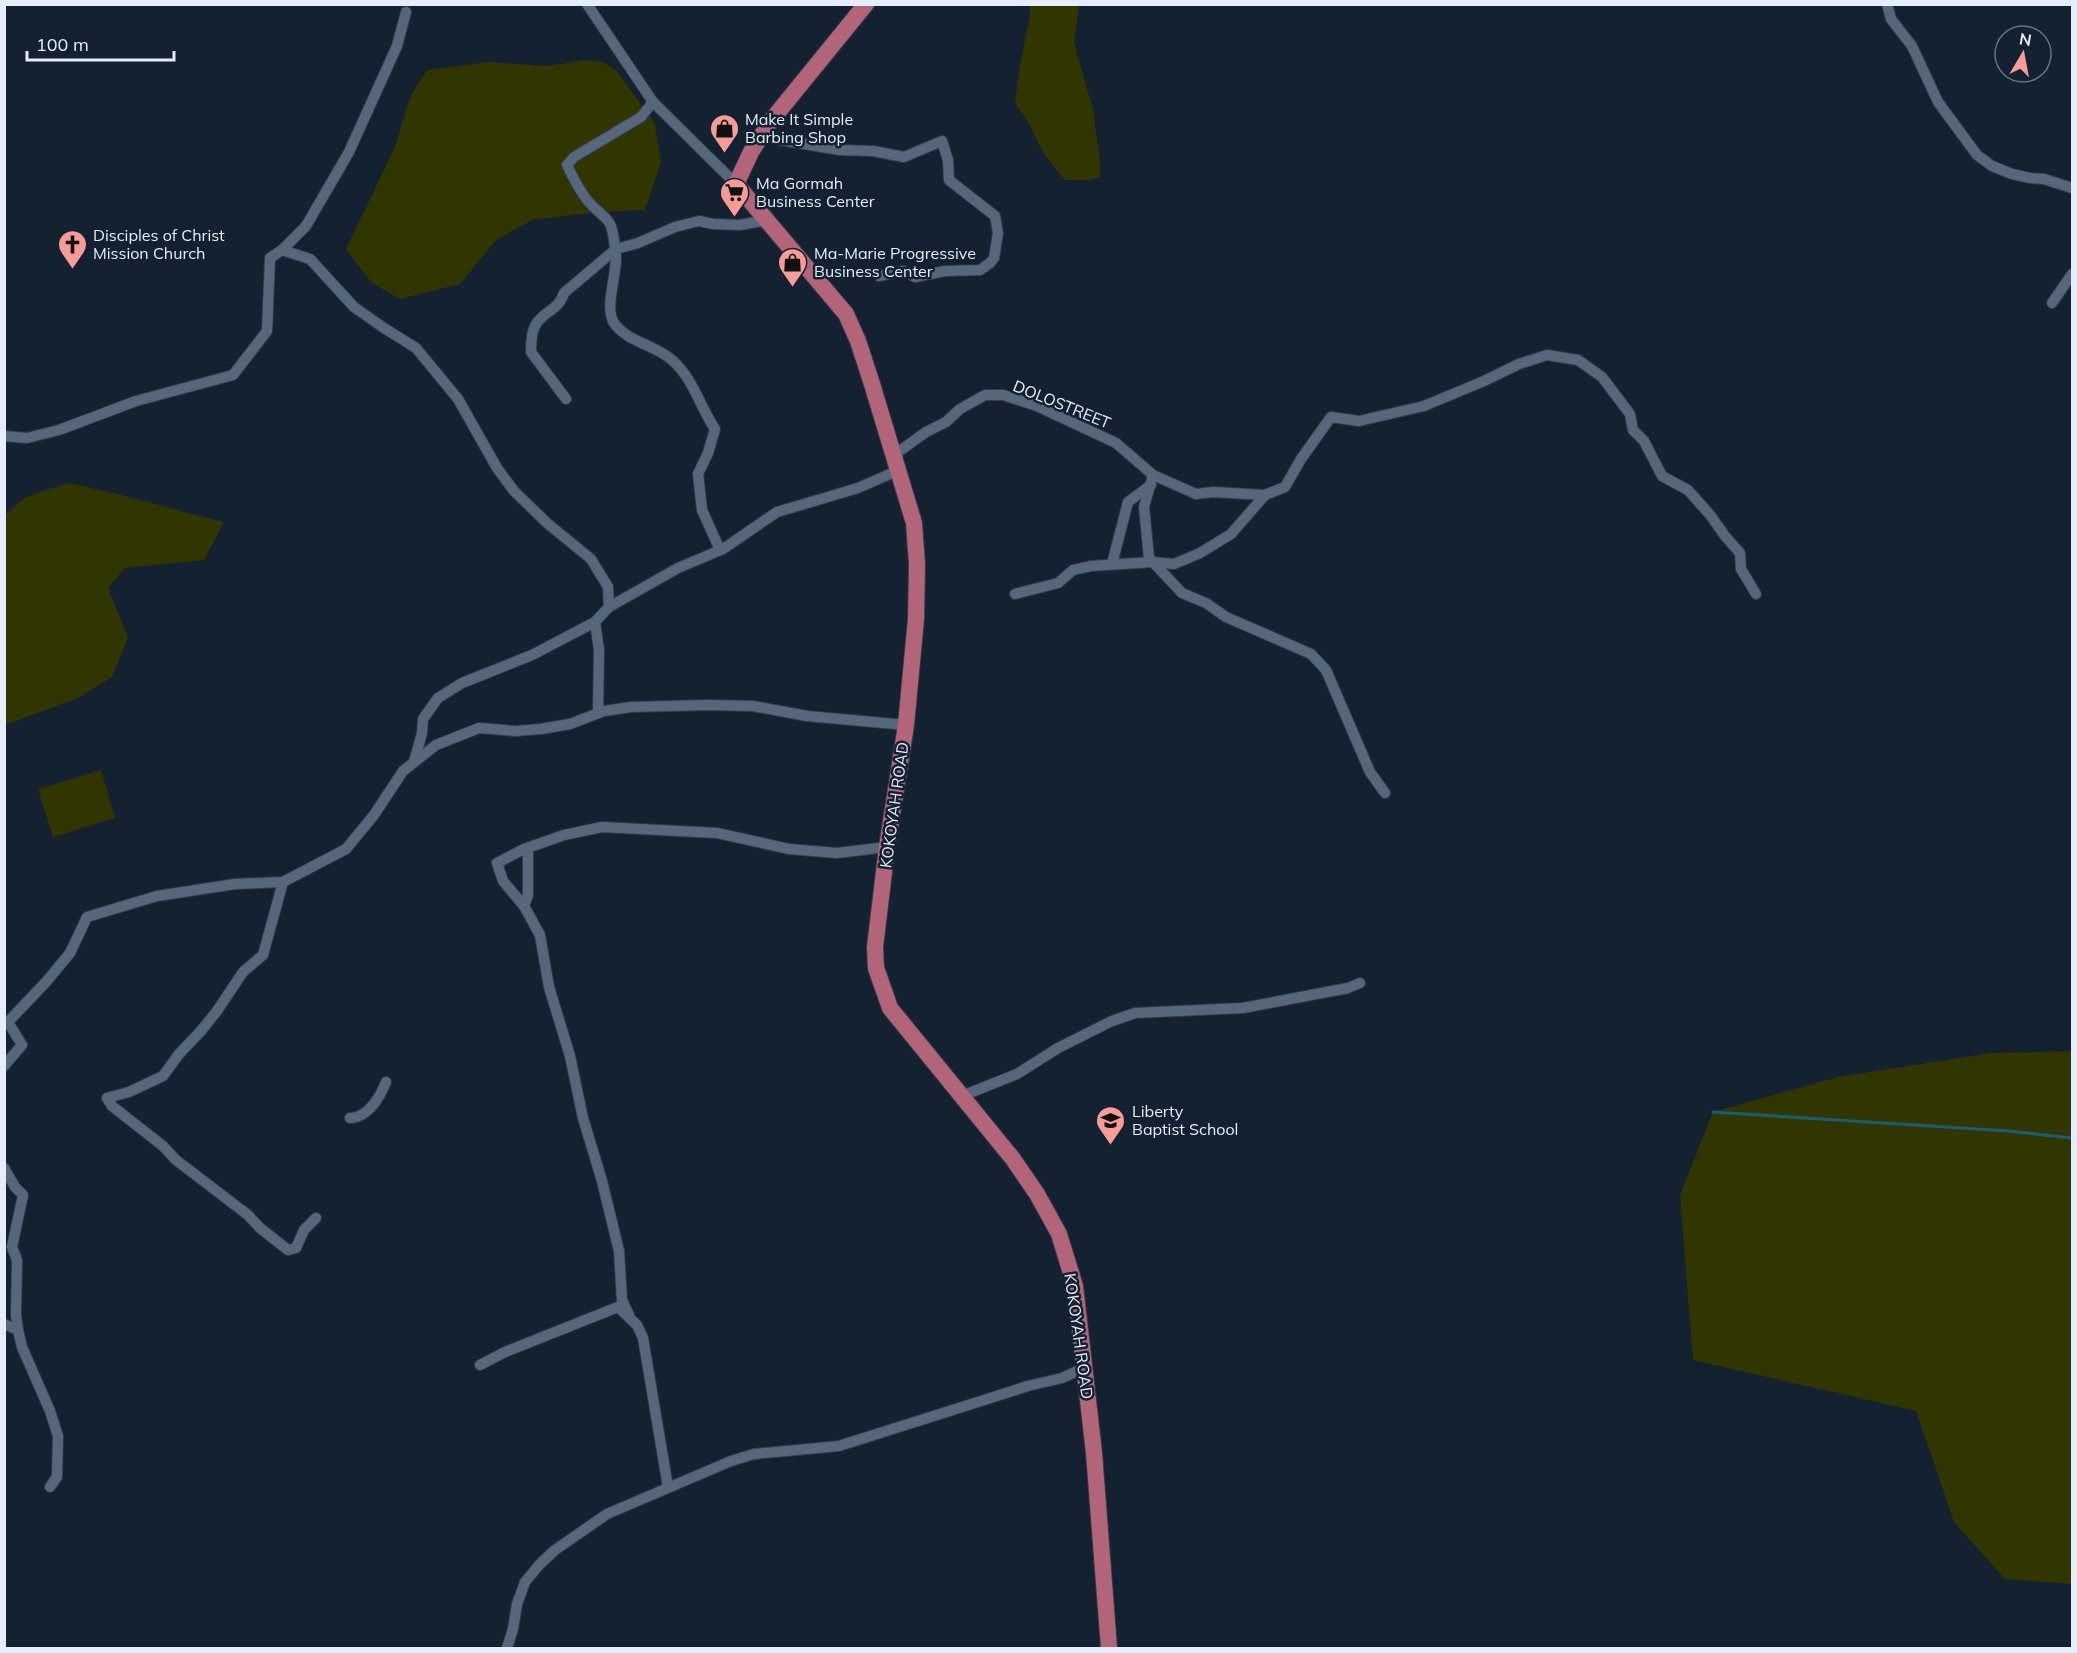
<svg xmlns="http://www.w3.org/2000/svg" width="2077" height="1653" viewBox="0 0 2077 1653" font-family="Mulish,sans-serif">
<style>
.green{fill:#313600}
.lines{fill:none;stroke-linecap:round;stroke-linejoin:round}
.stream{stroke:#185d72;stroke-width:3}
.minor-casing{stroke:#333c4a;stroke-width:12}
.primary-casing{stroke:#333c4a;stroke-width:18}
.minor{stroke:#57677b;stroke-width:10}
.primary{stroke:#b26579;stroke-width:16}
.labels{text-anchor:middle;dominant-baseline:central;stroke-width:5;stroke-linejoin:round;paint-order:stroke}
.poi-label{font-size:16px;fill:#e4edf9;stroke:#132131;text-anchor:start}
.street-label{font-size:16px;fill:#e4edf9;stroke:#132131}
</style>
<rect width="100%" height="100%" fill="#132131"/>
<g class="green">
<polygon points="1030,5 1079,5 1074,42 1093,110 1100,161 1100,177 1089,180 1065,180 1044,154 1025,117 1015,103 1020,65 1030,15"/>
<polygon points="585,60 603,62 616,70 655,124 661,163 645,210 596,212 532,220 496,240 460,284 400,299 372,283 346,249 394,149 411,95 427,70 489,62 547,66"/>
<path d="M67,483C120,493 171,509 224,522L204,560L125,568L108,588L128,637L112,677L78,698L5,725V515L26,497Z"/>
<polygon points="101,770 115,818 53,837 38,789"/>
<polygon points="2072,1051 2072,1584 2005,1579 1954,1522 1916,1411 1693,1360 1680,1195 1713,1112 1838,1077 1991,1053"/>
</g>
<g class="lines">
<polyline class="stream" points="1713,1112 2008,1131 2072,1138"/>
<defs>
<g id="minor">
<polyline points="587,4 653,102 736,184"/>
<polyline points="1887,4 1891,19 1912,46 1938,102 1977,155 1992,166 2012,174 2030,178 2044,179 2072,188"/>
<path d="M653,102L641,117L574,157L567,165C573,178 579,190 588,201C594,209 605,215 610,224C613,230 614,240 615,247C620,270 603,305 614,323C627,342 656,345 672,360C693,378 700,407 715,429L708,453L698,474L702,510L720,550"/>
<polyline points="762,134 780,140 840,150 873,151 904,157 942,141 948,160 949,180 995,216 998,233 994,258 990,263 980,270 945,271 915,277 904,271 879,276"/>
<polyline points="282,250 306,226 349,152 397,46 406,12"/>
<polyline points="2052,303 2072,274"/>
<path d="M566,399L531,352C531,344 531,333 535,326C542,311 558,312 564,293L616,249L638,243L675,227L699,221L713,224L740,225L767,220"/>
<polyline points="4,436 27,438 59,430 136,401 233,375 267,331 270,258 282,250 310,259 354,307 384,328 416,348 458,399 497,468 514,491 547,523 591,559 608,587 609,607 595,622 599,650 598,713"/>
<polyline points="894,455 926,432 946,422 960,409 985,395 1003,395 1037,406 1116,443 1153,475 1196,494 1213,492 1265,495 1285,487 1301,459 1331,417 1359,421 1424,406 1484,381 1519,364 1547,355 1578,360 1602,377 1630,414 1633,430 1644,441 1662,476 1688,490 1711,516 1725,536 1740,553 1741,569 1756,594"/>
<polyline points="1153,475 1144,507 1149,558 1182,593 1206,603 1226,617 1311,654 1326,670 1370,772 1385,793"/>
<polyline points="1112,564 1128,502 1151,485"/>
<polyline points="1015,594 1058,583 1073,570 1091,566 1152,562 1174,564 1200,553 1231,534 1265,495"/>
<polyline points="609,607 678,568 723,549 777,512 858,488 899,470"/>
<polyline points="414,762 422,733 423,719 438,698 462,683 532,655 595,622"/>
<polyline points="283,882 263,955 243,972 217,1011 200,1032 179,1054 163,1076 129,1092 107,1098 112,1106 163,1146 176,1160 248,1215 260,1228 288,1250 296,1248 304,1230 316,1218"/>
<polyline points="524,906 528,895 528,848"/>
<polyline points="4,1066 22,1045 8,1022 46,982 70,953 87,917 157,896 235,884 283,882 346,849 374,815 403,771 436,745 479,728 515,731 541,729 570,724 604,711 631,707 708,705 753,706 807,716 906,725"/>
<polyline points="962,1096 1017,1074 1058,1048 1112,1021 1135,1013 1243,1008 1348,988 1360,983"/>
<path d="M350,1118C368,1118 380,1097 386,1082"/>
<polyline points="4,1168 15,1187 23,1195 12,1247 17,1260 16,1315 18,1330"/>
<polyline points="629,1315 622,1300 619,1251 602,1181 583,1118 570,1056 549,987 540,935 524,906 503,881 497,863 524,849 564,835 602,827 717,833 789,849 837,853 887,847"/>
<polyline points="4,1324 18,1330 22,1347 50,1411 58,1436 57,1477 50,1487"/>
<polyline points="480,1365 505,1352 618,1307 637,1325 643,1338 668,1487"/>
<polyline points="507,1648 513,1629 517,1604 525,1582 540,1564 555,1550 607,1514 731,1461 754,1454 839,1446 1028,1386 1062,1378 1084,1368"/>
</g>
<polyline id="primary" points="866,4 770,122 751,152 736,184 846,314 858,341 872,384 914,523 917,564 916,619 906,725 887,847 875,947 876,968 890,1008 1013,1159 1037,1194 1059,1234 1075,1286 1094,1453 1109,1648"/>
</defs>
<use href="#minor" class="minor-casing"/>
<use href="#primary" class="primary-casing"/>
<use href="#minor" class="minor"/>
<use href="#primary" class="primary"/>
</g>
<defs>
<symbol id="shop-pin" viewBox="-11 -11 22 30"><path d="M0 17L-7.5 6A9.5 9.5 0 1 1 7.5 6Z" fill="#f59b98" stroke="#132131"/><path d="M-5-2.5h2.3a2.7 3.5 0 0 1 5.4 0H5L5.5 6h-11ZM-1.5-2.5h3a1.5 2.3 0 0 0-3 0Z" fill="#111"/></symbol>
<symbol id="supermarket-pin" viewBox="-11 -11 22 30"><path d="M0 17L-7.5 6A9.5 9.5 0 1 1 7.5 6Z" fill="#f59b98" stroke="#132131"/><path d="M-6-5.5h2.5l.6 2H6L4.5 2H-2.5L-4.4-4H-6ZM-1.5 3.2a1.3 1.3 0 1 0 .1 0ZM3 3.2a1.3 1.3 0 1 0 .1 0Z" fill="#111"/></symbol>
<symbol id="church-pin" viewBox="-11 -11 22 30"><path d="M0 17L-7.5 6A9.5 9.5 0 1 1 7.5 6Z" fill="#f59b98" stroke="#132131"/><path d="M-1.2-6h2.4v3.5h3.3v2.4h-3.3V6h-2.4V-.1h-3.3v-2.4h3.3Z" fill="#111"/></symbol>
<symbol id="school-pin" viewBox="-11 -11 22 30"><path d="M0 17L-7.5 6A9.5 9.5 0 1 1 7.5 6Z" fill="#f59b98" stroke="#132131"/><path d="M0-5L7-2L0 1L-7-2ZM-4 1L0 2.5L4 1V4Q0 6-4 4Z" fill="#111"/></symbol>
</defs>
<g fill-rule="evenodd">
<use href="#shop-pin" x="708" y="112" width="33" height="45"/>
<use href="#supermarket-pin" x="718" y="176" width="33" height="45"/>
<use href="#church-pin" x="56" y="228" width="33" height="45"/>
<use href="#shop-pin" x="776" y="246" width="33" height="45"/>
<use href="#school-pin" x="1094" y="1104" width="33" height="45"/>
</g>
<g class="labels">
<g class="poi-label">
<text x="745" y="119">Make It Simple<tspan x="745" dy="18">Barbing Shop</tspan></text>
<text x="756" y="183">Ma Gormah<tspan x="756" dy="18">Business Center</tspan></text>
<text x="93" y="235">Disciples of Christ<tspan x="93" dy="18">Mission Church</tspan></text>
<text x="814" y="253">Ma-Marie Progressive<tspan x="814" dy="18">Business Center</tspan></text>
<text x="1132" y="1111">Liberty<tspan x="1132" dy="18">Baptist School</tspan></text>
</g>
<g class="street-label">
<text transform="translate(1062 404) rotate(22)">DOLOSTREET</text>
<text transform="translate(894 805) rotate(-82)">KOKOYAH ROAD</text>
<text transform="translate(1079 1336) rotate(82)">KOKOYAH ROAD</text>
</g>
</g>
<rect width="2077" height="1653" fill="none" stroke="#e4edf9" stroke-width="12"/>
<g transform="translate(2023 54) rotate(10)"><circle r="28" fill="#132131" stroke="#677381" stroke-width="1.5"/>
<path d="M0-4.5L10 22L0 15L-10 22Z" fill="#f59b98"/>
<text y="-9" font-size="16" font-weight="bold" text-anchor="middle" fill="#e4edf9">N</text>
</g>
<path d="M27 51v9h147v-9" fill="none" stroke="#e4edf9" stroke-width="3"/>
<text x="36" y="51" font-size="18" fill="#e4edf9" stroke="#132131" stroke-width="4.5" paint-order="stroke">100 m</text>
</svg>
